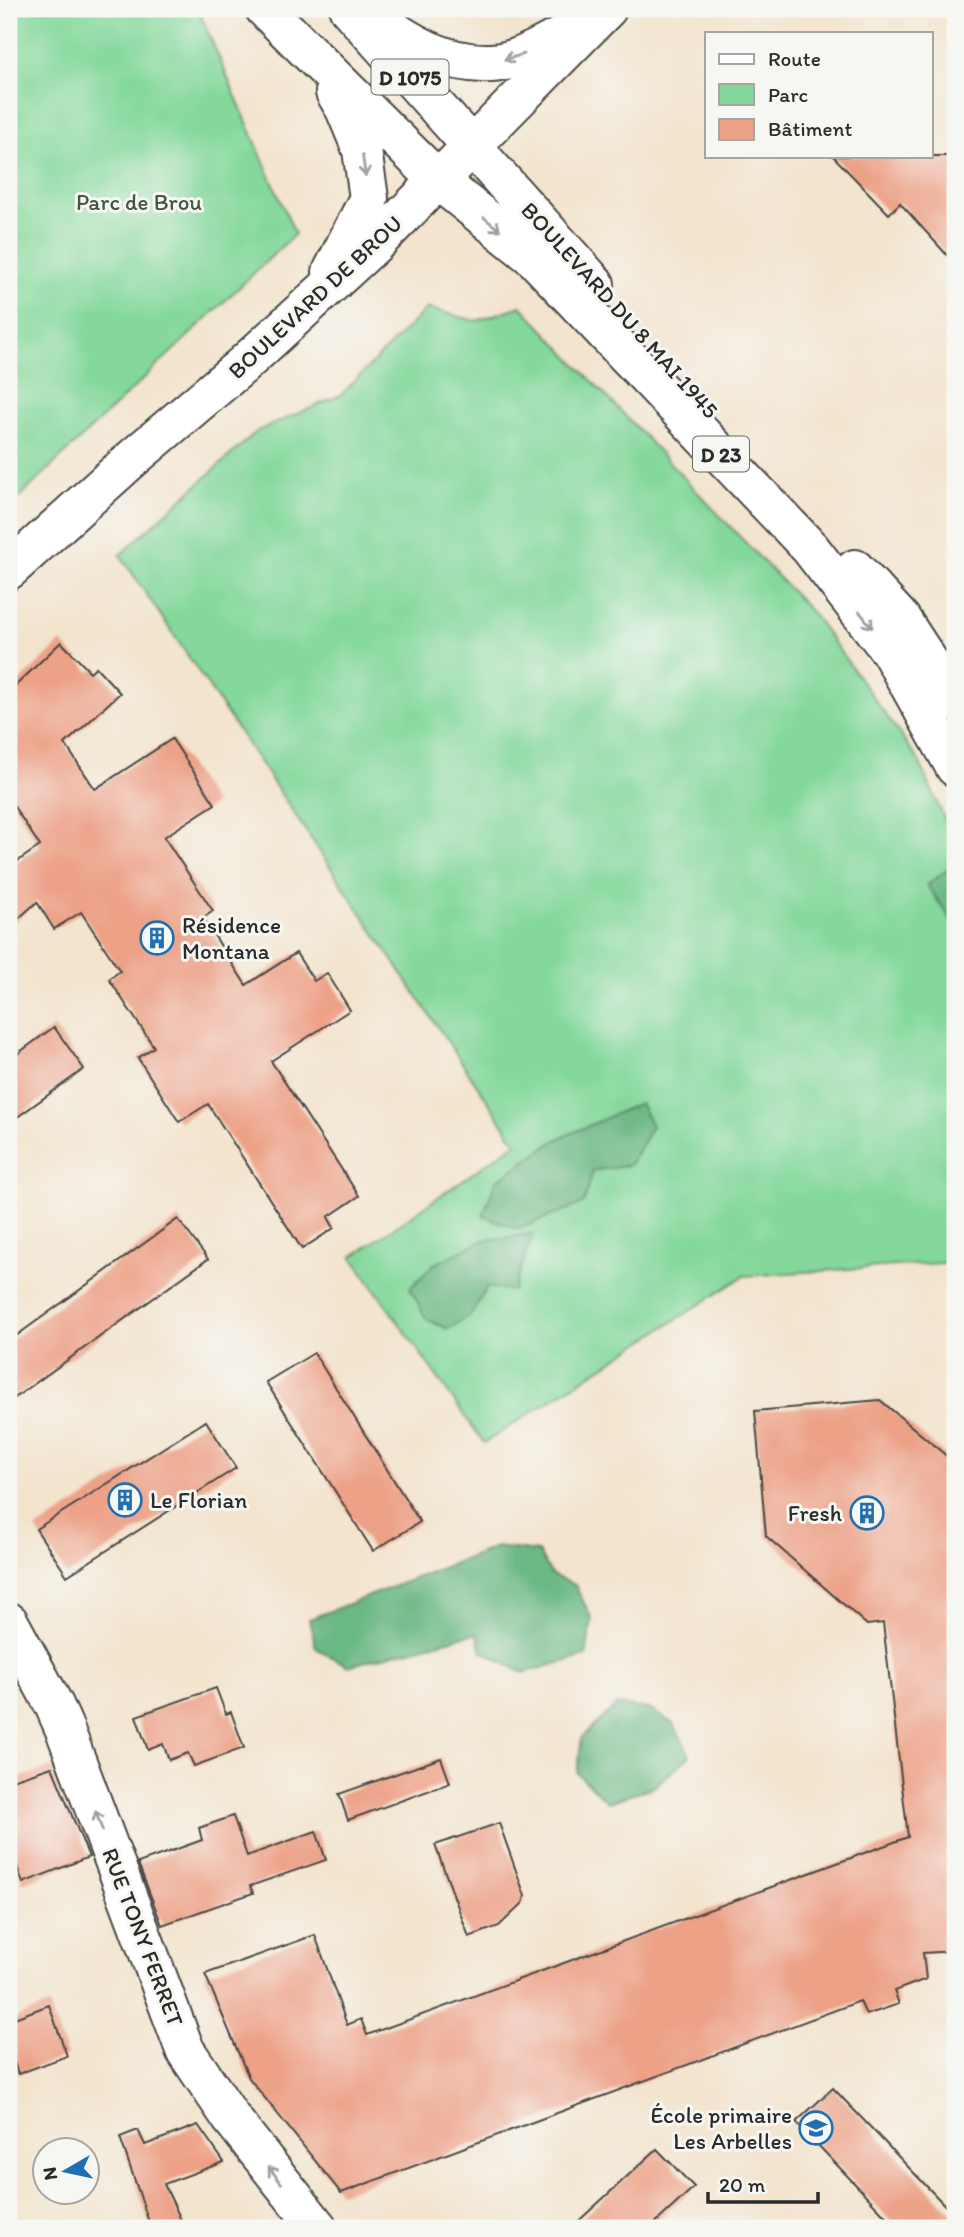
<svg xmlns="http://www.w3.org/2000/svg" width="964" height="2237" viewBox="0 0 964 2237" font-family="Itim,sans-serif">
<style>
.green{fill:#84d89b;stroke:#588263;stroke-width:2}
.forest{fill:#6bb883;stroke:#4b7257;stroke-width:2}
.building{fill:#eda187}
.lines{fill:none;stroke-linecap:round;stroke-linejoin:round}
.minor-casing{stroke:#494743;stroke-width:42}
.major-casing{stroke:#494743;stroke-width:42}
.minor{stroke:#fff;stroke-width:38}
.major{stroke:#fff;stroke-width:38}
.oneway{stroke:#a0a0a0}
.labels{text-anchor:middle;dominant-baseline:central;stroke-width:6;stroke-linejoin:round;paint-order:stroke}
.shield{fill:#f6f6f2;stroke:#686867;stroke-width:2}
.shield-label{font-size:21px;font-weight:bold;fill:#2b2b2b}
.park-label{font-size:23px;fill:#415647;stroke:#f6f6f2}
.street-label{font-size:23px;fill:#2b2b2b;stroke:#f6f6f2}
.poi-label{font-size:23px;fill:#2b2b2b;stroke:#f6f6f2;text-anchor:start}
</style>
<rect width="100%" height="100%" fill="#f6f6f2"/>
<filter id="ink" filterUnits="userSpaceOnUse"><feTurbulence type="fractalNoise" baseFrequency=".0143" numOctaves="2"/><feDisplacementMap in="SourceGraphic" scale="14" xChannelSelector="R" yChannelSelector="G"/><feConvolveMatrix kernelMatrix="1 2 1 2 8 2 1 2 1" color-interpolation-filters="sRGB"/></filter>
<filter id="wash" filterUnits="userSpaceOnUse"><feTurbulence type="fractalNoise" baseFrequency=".00686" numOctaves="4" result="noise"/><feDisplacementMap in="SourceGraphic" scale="28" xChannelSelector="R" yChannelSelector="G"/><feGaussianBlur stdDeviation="1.57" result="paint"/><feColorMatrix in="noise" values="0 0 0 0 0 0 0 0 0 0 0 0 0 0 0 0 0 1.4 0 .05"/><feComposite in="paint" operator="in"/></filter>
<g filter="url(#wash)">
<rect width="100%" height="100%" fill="#f3e4ce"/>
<g class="green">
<polygon points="9,9 198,9 295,234 9,507"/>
<polygon points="521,306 813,614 919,761 955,844 955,1262 744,1276 484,1443 352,1257 516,1143 120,555 257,431 341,395 427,308 476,321"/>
</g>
<g class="forest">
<polygon points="954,865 955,865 955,925 927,885"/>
<polygon points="640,1103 652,1126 630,1165 593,1171 584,1203 518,1229 483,1216 496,1181 556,1140"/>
<polygon points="533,1234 513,1291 487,1287 471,1315 448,1329 426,1319 410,1288 434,1264 484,1240"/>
<polygon points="496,1547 538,1552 552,1575 575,1585 592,1619 586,1656 523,1673 482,1651 476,1633 348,1666 316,1648 309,1619"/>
<polygon points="617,1705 649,1709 674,1724 690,1756 654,1787 608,1802 577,1773 582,1737"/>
</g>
<g id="blocks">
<g class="building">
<polygon points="833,156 955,156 955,264 900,203 889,214"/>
<polygon points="61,642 90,672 96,667 120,693 65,744 95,789 172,739 215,804 164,837 213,911 203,918 246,985 296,953 314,981 327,973 350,1010 271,1061 359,1196 328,1217 334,1228 302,1249 208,1104 179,1122 138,1058 154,1047 109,979 120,971 81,912 54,929 37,902 9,927 9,867 40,846 9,799 9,692"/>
<polygon points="54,1027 84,1069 9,1123 9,1060"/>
<polygon points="178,1219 208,1259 9,1402 9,1341"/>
<polygon points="314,1353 420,1522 373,1551 266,1382"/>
<polygon points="880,1400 955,1463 955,1951 923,1953 926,1979 894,1991 899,2004 866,2015 860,2001 341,2193 249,2078 205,1974 315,1935 347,2025 361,2019 367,2035 908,1837 883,1623 867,1625 766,1536 755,1411"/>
<polygon points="206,1421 236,1468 67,1576 36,1529"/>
<polygon points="216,1688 226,1714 231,1712 244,1748 194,1766 188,1753 169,1760 163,1744 148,1750 136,1716"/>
<polygon points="441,1758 450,1783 348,1820 339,1794"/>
<polygon points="52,1767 89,1857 23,1883 9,1844 9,1781"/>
<polygon points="233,1816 247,1856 316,1831 326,1860 250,1886 253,1893 162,1925 138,1863 202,1840 199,1828"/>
<polygon points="499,1823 525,1896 523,1903 499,1926 469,1937 435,1845"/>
<polygon points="49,2005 67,2056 18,2074 9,2047 9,2020"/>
<polygon points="833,2088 955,2216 955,2228 897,2228 796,2122"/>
<polygon points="198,2125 224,2162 164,2184 185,2228 151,2228 120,2137 138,2130 145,2145"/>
<polygon points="657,2149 694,2187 650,2228 571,2228"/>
</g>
</g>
</g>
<g filter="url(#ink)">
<use href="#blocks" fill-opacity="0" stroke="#494743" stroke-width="2"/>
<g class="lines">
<defs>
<polyline id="minor" points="9,1622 54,1705 65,1730 185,2050 231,2118 318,2228"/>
<g id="major">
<polyline points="265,9 439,181 534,258 810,548 890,651 955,767"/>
<polyline points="349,9 595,284"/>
<path d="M374,16C408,43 447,65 491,63C519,62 547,43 571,31"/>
<polyline points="332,272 369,198 362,150 345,109 335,92"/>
<polyline points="855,569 901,619 955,702"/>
<polyline points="9,570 133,458 244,364 376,243 607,9"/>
</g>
</defs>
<use href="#minor" class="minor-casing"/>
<use href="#major" class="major-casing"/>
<use href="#minor" class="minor"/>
<use href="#major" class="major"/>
</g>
<defs><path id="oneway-shaft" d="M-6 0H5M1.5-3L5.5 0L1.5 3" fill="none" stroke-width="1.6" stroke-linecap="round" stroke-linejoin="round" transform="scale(1.75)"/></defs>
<g class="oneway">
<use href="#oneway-shaft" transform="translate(514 57) rotate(164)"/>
<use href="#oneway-shaft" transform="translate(364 166) rotate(82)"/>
<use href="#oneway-shaft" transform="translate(492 224) rotate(39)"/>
<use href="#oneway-shaft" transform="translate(866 620) rotate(52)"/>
<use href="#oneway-shaft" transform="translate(99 1821) rotate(-110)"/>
<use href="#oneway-shaft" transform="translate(275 2175) rotate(-128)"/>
</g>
</g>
<defs>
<symbol id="building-ring" viewBox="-11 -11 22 22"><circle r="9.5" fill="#f6f6f2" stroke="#1f6fb2" stroke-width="1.5"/><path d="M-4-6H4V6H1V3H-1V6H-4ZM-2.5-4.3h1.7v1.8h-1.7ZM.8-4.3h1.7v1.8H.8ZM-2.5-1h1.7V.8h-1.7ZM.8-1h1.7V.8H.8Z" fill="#1f6fb2"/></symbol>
<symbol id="school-ring" viewBox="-11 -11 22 22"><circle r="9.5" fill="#f6f6f2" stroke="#1f6fb2" stroke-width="1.5"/><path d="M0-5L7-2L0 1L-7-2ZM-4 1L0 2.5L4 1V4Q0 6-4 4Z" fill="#1f6fb2"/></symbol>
</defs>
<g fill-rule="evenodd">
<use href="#building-ring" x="138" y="919" width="38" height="38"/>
<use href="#building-ring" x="106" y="1481" width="38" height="38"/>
<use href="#building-ring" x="848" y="1494" width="38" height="38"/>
<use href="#school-ring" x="797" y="2109" width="38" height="38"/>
</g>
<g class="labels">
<g class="shield">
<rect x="371.5" y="59.5" width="77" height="35" rx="5"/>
<rect x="693" y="436.5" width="56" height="35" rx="5"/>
</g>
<g class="shield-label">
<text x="410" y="77">D 1075</text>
<text x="721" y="454">D 23</text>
</g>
<g class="park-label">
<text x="139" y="202">Parc de Brou</text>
</g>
<g class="street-label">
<text transform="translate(315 297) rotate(-43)">BOULEVARD DE BROU</text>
<text transform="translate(620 310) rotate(48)">BOULEVARD DU 8 MAI 1945</text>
<text transform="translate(143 1937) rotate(69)">RUE TONY FERRET</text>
</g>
<g class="poi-label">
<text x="182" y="925">Résidence<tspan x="182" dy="26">Montana</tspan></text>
<text x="150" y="1500">Le Florian</text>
<text x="842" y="1513" text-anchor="end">Fresh</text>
<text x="792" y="2115" text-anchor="end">École primaire<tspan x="792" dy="26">Les Arbelles</tspan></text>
</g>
</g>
<rect width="964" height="2237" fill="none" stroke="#f6f6f2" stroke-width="35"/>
<rect x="705" y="32" width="228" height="126" fill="#f6f6f2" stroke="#a5a5a2" stroke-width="2"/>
<rect x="719" y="54" width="35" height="10" fill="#ffffff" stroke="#a5a5a2" stroke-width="2"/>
<text x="768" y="66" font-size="21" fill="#2b2b2b">Route</text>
<rect x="719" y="84" width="35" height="21" fill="#84d89b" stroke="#a5a5a2" stroke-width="2"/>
<text x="768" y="102" font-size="21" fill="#2b2b2b">Parc</text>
<rect x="719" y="119" width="35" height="21" fill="#eda187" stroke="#a5a5a2" stroke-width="2"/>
<text x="768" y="136" font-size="21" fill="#2b2b2b">Bâtiment</text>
<g transform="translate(66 2171) rotate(261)"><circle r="33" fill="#f6f6f2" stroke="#a5a5a2" stroke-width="2"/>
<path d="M0-5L12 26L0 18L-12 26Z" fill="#1f6fb2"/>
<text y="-10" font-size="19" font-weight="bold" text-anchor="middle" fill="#2b2b2b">N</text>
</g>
<path d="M708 2192v10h110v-10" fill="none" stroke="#2b2b2b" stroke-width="3.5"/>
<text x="719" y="2192" font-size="21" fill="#2b2b2b" stroke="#f6f6f2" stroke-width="5" paint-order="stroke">20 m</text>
</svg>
